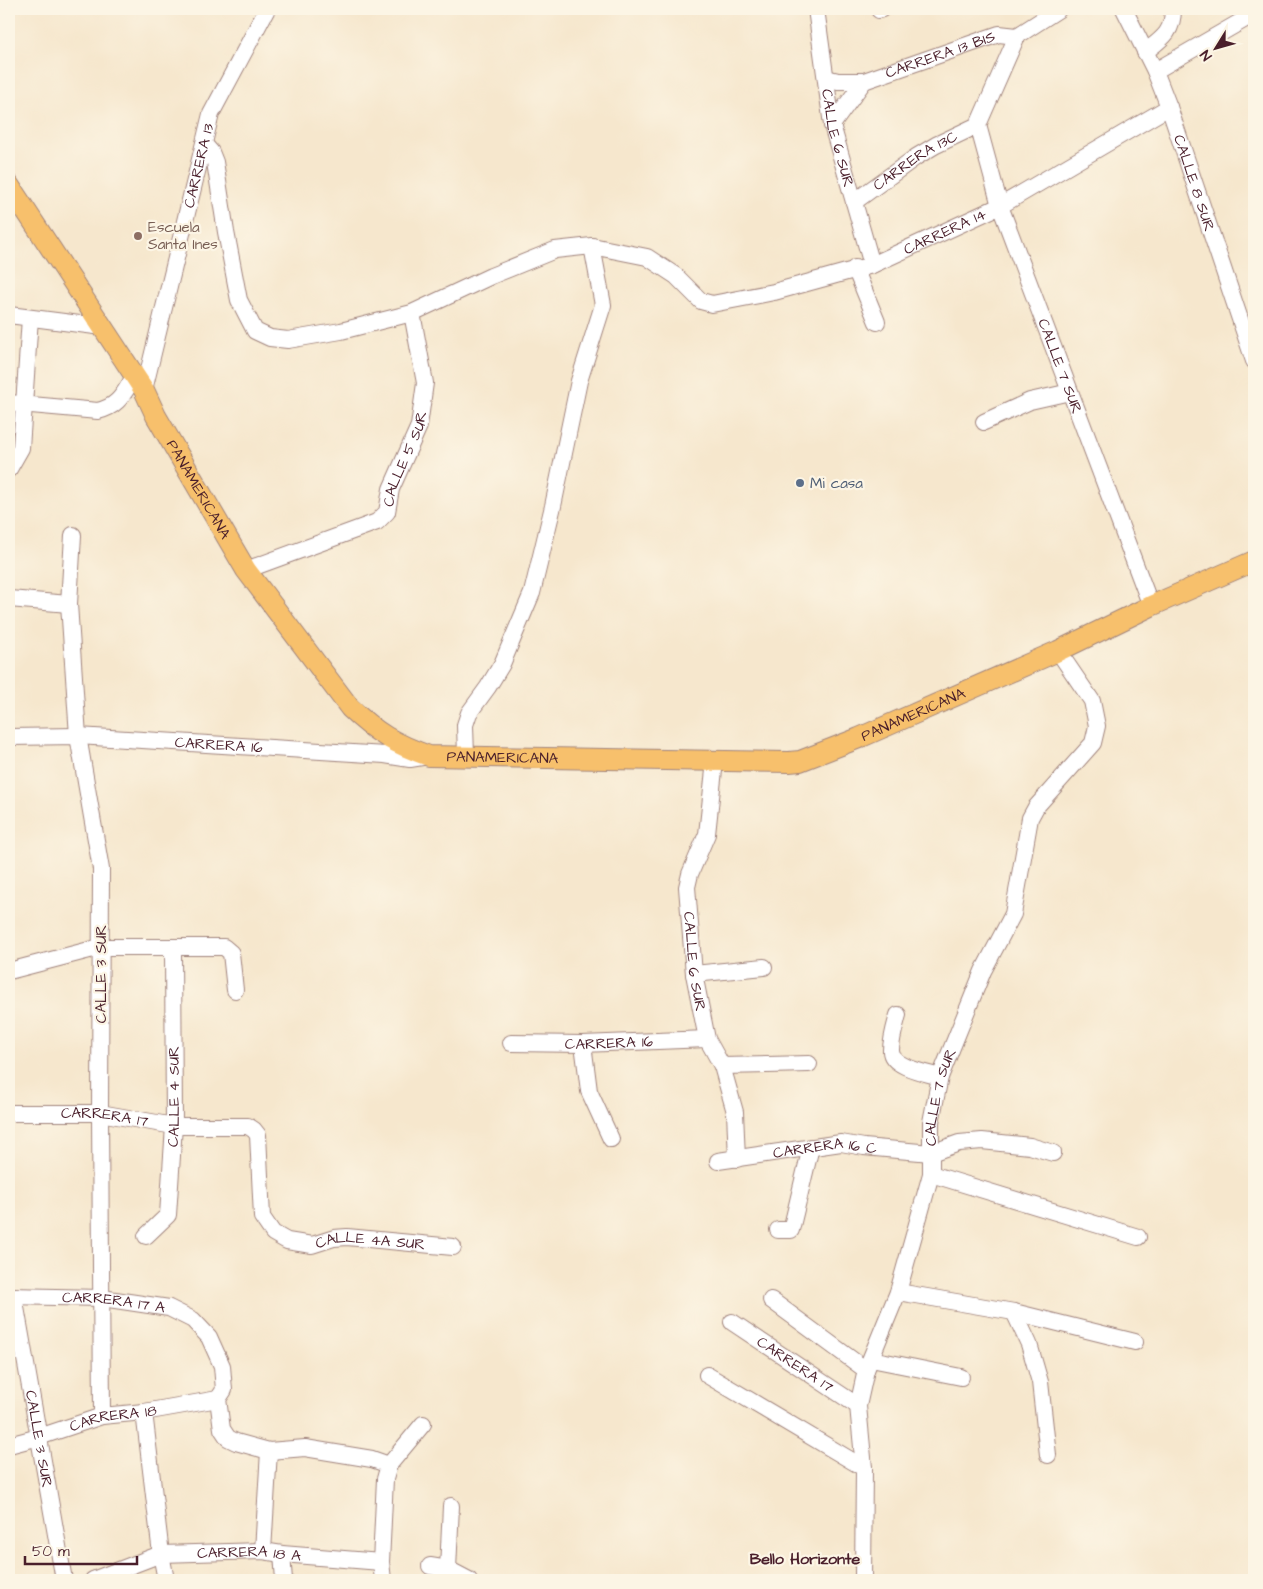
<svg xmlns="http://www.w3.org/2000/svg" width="1263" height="1589" viewBox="0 0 1263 1589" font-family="'Architects Daughter',sans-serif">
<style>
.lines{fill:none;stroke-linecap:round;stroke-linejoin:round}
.minor-casing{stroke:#a0837c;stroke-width:18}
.major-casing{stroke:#a0837c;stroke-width:22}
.minor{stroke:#fff;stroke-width:16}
.major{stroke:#f7c06c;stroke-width:20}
.education-dot{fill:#8d6e63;stroke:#fcf5e5;stroke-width:2}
.service-dot{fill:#5c6f8a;stroke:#fcf5e5;stroke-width:2}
.labels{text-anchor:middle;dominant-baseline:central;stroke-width:4.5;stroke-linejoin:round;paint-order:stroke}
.street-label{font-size:15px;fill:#4a1f2b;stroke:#fcf5e5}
.education-label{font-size:15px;fill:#785e54;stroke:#fcf5e5;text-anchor:start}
.service-label{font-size:15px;fill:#4e5e75;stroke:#fcf5e5;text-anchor:start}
.neighbourhood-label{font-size:16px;font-weight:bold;fill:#4a1f2b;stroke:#fcf5e5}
</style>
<rect width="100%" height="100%" fill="#fcf5e5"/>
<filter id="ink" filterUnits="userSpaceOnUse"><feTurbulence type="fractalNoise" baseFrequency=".02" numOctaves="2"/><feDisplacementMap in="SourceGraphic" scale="10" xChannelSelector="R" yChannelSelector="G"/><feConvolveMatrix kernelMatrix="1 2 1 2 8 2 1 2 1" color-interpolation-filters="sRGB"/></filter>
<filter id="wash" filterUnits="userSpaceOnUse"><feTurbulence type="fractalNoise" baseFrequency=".0096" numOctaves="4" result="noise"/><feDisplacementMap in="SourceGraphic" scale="20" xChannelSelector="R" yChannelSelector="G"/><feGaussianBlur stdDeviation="1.12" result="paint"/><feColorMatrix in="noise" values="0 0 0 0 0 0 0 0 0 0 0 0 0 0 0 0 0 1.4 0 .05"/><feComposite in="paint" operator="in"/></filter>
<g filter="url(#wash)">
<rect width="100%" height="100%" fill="#f6e7cd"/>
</g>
<g filter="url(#ink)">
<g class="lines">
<defs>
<g id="minor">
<path id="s1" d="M816,9L832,125L872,265"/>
<path id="s2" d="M1124,9L1155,71L1169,107L1254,361"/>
<polyline points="879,10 882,9"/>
<path d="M1145,52C1163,38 1173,32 1173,9"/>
<polyline points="1155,71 1254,14"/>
<path id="s3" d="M826,78L838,81H864L999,34L1017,36"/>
<polyline points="832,125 864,81"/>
<path id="s4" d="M978,125L1000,206L1151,606"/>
<polyline points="978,125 1017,36 1059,9"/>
<path id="s5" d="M204,144L211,152L215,162L226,232L239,300L255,331L270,338L288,340L341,331L412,313L491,276L555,250L592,246L647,257L676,276L701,301L712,304L774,292L872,265L1000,206L1169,107"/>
<path id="s6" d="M854,202L916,157L936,145L978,125"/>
<polyline points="855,268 877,322"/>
<polyline points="9,315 103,327"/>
<path id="s7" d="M144,390L211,114L267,9"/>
<path d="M9,403L98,411C119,406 123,394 134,377"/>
<polyline points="984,422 1030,401 1070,392"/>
<polyline points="9,469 21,448 30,318"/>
<polyline points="73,535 69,604 78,736 101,869 100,1113 102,1416"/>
<path id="s8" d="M246,570L377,522L387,512L391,489L419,426L425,383L412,313"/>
<polyline points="9,599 69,604"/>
<path id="s9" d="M9,737L78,736L385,755L410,759L428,756"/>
<polyline points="466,756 465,725 469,713 488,687 502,664 532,593 553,506 579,381 603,305 592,246"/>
<path id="s10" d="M715,761L707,834L690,874L687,887L694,974L707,1039L722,1066L735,1112L737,1159"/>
<polyline points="9,971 101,947 224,947 231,953 235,990"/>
<polyline points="694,974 764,967"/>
<path d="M898,1015C895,1026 891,1039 891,1050C890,1067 927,1073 940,1077"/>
<path id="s11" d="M511,1043L583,1044L707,1039"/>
<polyline points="583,1044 589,1091 611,1139"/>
<polyline points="722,1066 809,1064"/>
<path id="s12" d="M9,1113H100L174,1126H248L254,1130L258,1135L262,1217L273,1233L287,1241L312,1245L334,1238L347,1237L453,1247"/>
<path id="s13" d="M718,1161L841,1143L864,1147L931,1153L959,1143L982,1141L1030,1146L1053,1153"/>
<polyline points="931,1174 1138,1237"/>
<polyline points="778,1230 791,1230 811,1147"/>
<path id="s14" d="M146,1236L168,1215L174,1126L173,947"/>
<polyline points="898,1292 1014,1312 1135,1342"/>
<path id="s15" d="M9,1296L102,1298L169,1308L193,1320L209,1337L222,1366L224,1390L218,1399L222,1429L228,1438L236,1442L269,1451L305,1448L372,1459L389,1465"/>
<path id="s16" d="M14,1296L64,1580"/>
<polyline points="771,1300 866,1370"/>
<polyline points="1014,1312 1029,1344 1040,1382 1048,1455"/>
<path id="s17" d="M732,1322L858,1406"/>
<polyline points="871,1359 961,1377"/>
<polyline points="707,1375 864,1468"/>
<polyline points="144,1412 161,1554 166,1580"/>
<path id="s18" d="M9,1445L39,1437L102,1416L144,1412L218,1399"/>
<polyline points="263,1551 269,1451"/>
<polyline points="282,1554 284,1580"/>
<polyline points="430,1566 448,1569 469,1580"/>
<polyline points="448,1569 451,1506"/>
<path id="s19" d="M93,1580L161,1554L263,1551L282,1554L381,1562"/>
<polyline points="383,1580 381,1562 385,1479 389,1465 423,1424"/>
<path id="s20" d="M863,1580L864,1468L858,1406L866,1370L898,1292L931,1174V1122L940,1077L983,971L1013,914L1030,818L1036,807L1093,743L1097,726L1092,701L1058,651"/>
</g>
<g id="major">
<path id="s21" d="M9,185L144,390L156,416L246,570L350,708C376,733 395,744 429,756L789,762L800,761L859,738L1058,651L1151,606L1254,561"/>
</g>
</defs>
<use href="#minor" class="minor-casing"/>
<use href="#major" class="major-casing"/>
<use href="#minor" class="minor"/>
<use href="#major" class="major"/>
</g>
</g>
<circle class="education-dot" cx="138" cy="236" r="5"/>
<circle class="service-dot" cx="800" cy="483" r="5"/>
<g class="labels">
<g class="street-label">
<text stroke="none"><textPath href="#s3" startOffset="119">CARRERA 13 BIS</textPath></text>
<text stroke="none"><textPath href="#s1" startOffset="131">CALLE 6 SUR</textPath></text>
<text stroke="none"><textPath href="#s6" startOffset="74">CARRERA 13C</textPath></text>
<text stroke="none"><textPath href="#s7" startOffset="231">CARRERA 13</textPath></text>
<text stroke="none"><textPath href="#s2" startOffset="188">CALLE 8 SUR</textPath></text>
<text stroke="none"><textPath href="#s5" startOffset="934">CARRERA 14</textPath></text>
<text stroke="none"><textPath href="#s4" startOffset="255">CALLE 7 SUR</textPath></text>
<text stroke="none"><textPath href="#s8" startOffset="210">CALLE 5 SUR</textPath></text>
<text stroke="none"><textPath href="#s21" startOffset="359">PANAMERICANA</textPath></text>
<text stroke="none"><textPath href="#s21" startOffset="1212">PANAMERICANA</textPath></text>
<text stroke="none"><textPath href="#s9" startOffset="210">CARRERA 16</textPath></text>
<text stroke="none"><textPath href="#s21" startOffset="792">PANAMERICANA</textPath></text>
<text stroke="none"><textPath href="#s10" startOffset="205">CALLE 6 SUR</textPath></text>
<text transform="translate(101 974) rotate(-90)">CALLE 3 SUR</text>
<text stroke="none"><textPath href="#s11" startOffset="98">CARRERA 16</textPath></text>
<text stroke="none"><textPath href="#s14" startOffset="149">CALLE 4 SUR</textPath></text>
<text stroke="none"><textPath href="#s20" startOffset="496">CALLE 7 SUR</textPath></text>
<text stroke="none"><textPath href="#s12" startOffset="96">CARRERA 17</textPath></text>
<text stroke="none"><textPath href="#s13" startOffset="108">CARRERA 16 C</textPath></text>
<text stroke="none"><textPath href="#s12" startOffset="456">CALLE 4A SUR</textPath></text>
<text stroke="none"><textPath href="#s15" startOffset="105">CARRERA 17 A</textPath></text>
<text stroke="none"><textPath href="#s17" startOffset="76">CARRERA 17</textPath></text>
<text stroke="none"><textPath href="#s18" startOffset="108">CARRERA 18</textPath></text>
<text stroke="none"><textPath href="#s16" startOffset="145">CALLE 3 SUR</textPath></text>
<text stroke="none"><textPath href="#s19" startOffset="161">CARRERA 18 A</textPath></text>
</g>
<g class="education-label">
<text x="148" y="227">Escuela<tspan x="148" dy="17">Santa Ines</tspan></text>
</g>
<g class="service-label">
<text x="810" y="483">Mi casa</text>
</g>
<g class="neighbourhood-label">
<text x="805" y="1559">Bello Horizonte</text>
</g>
</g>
<rect width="1263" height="1589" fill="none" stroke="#fcf5e5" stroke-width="30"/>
<g transform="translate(1216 48) rotate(233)" stroke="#fcf5e5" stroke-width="4" paint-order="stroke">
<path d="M0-4L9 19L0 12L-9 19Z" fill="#4a1f2b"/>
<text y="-8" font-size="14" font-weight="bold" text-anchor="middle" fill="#4a1f2b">N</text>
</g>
<path d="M25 1556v8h112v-8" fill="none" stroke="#4a1f2b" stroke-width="2.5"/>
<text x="32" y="1556" font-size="15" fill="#4a1f2b" stroke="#fcf5e5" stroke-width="4" paint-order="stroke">50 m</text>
</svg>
